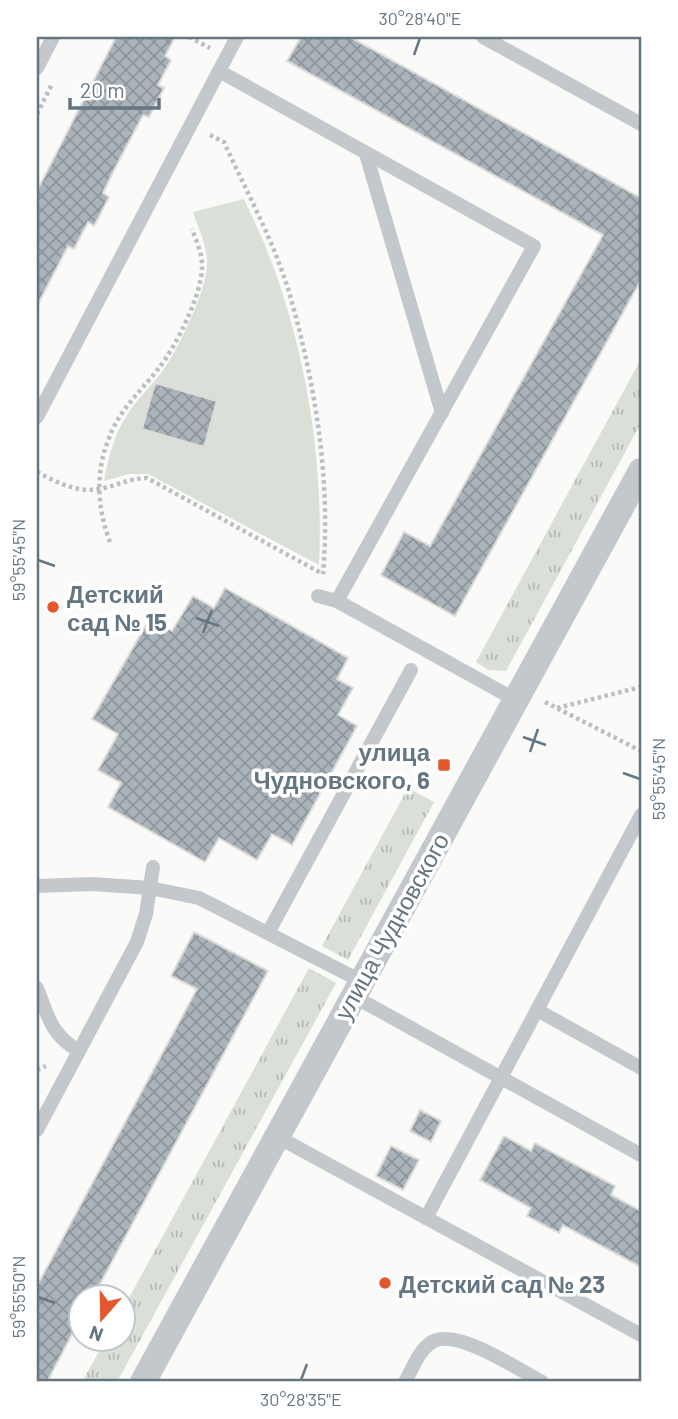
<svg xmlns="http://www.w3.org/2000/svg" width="678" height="1419" viewBox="0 0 678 1419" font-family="Barlow,sans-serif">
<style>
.grass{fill:url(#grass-tufts)}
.garden{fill:#dadfd7}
.building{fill:url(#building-cross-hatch);stroke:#dcdcda;stroke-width:2}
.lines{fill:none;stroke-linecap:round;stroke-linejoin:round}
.path{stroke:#bbbfc2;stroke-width:4.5;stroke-dasharray:3.5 3.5;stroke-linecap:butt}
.lane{stroke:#c3c8cc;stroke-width:14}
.street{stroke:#c3c8cc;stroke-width:26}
.ticks{fill:none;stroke:#657683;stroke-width:2.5}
.poi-dot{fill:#e4572e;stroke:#fff;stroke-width:2.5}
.labels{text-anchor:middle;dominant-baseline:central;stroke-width:7;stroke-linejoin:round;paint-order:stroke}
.poi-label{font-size:24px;font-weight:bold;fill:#657683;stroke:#fff;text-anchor:start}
.street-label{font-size:24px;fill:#657683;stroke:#fff}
.neatline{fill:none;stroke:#657683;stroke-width:2.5}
.ticks-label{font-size:18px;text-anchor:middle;fill:#657683}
</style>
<defs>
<pattern id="grass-tufts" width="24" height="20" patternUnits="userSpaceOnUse" patternTransform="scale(1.75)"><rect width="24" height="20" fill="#dadfd7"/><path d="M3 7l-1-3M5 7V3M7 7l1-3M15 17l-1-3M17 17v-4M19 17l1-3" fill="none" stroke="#b4b9b4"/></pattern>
<pattern id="building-cross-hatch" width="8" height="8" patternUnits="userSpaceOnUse" patternTransform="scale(1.75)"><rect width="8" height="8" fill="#aab3b9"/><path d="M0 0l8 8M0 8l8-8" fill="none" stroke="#8e969c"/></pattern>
</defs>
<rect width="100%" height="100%" fill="#fafaf8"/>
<g class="grass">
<polygon points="641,359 641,423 506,671 488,670 476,662"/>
<polygon points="408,788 434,802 348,960 322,946"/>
<polygon points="309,968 336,983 117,1382 82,1382 106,1339 122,1338 123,1309"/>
</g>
<path class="garden" d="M244,199C252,217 261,234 268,253C306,350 324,460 319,565L148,474H129L104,481C108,458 114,435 127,415C137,398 153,385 164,369C179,347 207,290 207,264C208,247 198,228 193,212Z"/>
<g class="building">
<polygon points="116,37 175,37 165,56 171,60 158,85 164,88 149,117 143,115 115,168 103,193 109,197 94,226 88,222 74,249 68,246 37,306 37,191"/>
<polygon points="301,37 350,37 641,198 641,280 455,616 381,575 404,532 430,546 603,235 287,61"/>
<polygon points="155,383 217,401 204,447 142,429"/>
<polygon points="225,588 348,658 337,679 353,688 338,715 357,726 292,845 272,834 257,860 219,838 205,862 108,807 121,783 98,770 118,734 92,719 150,618 172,631 193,596 214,608"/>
<polygon points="194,932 268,971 93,1297 80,1297 80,1319 47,1382 37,1382 37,1286 197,989 171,976"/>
<polygon points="420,1110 441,1121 431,1142 410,1131"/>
<polygon points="504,1136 531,1151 535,1143 615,1186 611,1195 641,1211 641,1267 563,1225 559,1233 527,1216 531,1208 480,1180"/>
<polygon points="391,1146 419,1160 403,1190 376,1176"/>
</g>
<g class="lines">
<g class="path">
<polyline points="189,37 210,48"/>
<polyline points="37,114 52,84"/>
<path d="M210,135L224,142C247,193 276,245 291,299C316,388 331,482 323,574"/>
<path d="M37,472C56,482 77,493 99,489C116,486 130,478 147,478L321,573"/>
<path d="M110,542C97,507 95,473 109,438C119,410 141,391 159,368C176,346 203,293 202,265C202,253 196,240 192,229"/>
<polyline points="545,702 641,751"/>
<polyline points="557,708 641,687"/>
<polyline points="37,1070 46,1066"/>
</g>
<g class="lane">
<polyline points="237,37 219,71 534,246 337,601 516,700"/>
<polyline points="483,37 641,124"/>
<polyline points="37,68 53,37"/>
<polyline points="366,154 442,413"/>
<polyline points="37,417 219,71"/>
<polyline points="318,596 337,601"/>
<polyline points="37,886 92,884 150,888 199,898 361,981"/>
<polyline points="268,933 411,670"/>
<path d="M37,988C48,1016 51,1035 79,1051"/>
<polyline points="353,996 641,1155"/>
<polyline points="537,1010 641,1068"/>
<polyline points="37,1130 137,942 146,914 153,867"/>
<polyline points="276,1136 641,1335"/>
<polyline points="426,1218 641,815"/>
<path d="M405,1382C413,1368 418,1351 432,1342C456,1327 519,1370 542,1382"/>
</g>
<polyline class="street" points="143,1382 641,471"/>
</g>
<path class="ticks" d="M414,55L420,38M38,560L55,566M196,618L219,626M203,633L212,610M523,737L546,745M530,752L538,729M623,773L640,779M38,1297L55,1303M301,1380L307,1364"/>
<g class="poi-dot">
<circle cx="53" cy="607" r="7"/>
<rect x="437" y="758" width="14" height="14" rx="3.5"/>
<circle cx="385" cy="1283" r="7"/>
</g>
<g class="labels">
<g class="poi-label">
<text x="67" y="593">Детский<tspan x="67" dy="28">сад № 15</tspan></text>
<text x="430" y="751" text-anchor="end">улица<tspan x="430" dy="28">Чудновского, 6</tspan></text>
<text x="399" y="1283">Детский сад № 23</text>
</g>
<g class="street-label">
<text transform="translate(391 926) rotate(-61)">улица Чудновского</text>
</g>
</g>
<rect width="678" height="1419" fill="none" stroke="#ffffff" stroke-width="77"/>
<g transform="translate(102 1318) rotate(200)"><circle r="33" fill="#ffffff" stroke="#c1c8cd" stroke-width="2"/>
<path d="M0-5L12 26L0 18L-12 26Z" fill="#e4572e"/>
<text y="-10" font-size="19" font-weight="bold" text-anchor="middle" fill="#657683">N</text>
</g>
<path d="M70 98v10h89v-10" fill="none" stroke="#657683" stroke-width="3.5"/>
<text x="80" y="98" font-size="21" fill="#657683" stroke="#ffffff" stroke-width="5" paint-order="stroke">20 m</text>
<rect x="38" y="38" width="602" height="1342" class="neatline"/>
<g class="ticks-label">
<text x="420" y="25">30°28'40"E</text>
<text transform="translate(19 560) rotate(-90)" y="6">59°55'45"N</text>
<text transform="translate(659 779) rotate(-90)" y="6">59°55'45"N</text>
<text transform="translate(19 1297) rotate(-90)" y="6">59°55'50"N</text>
<text x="301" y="1406">30°28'35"E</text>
</g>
</svg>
